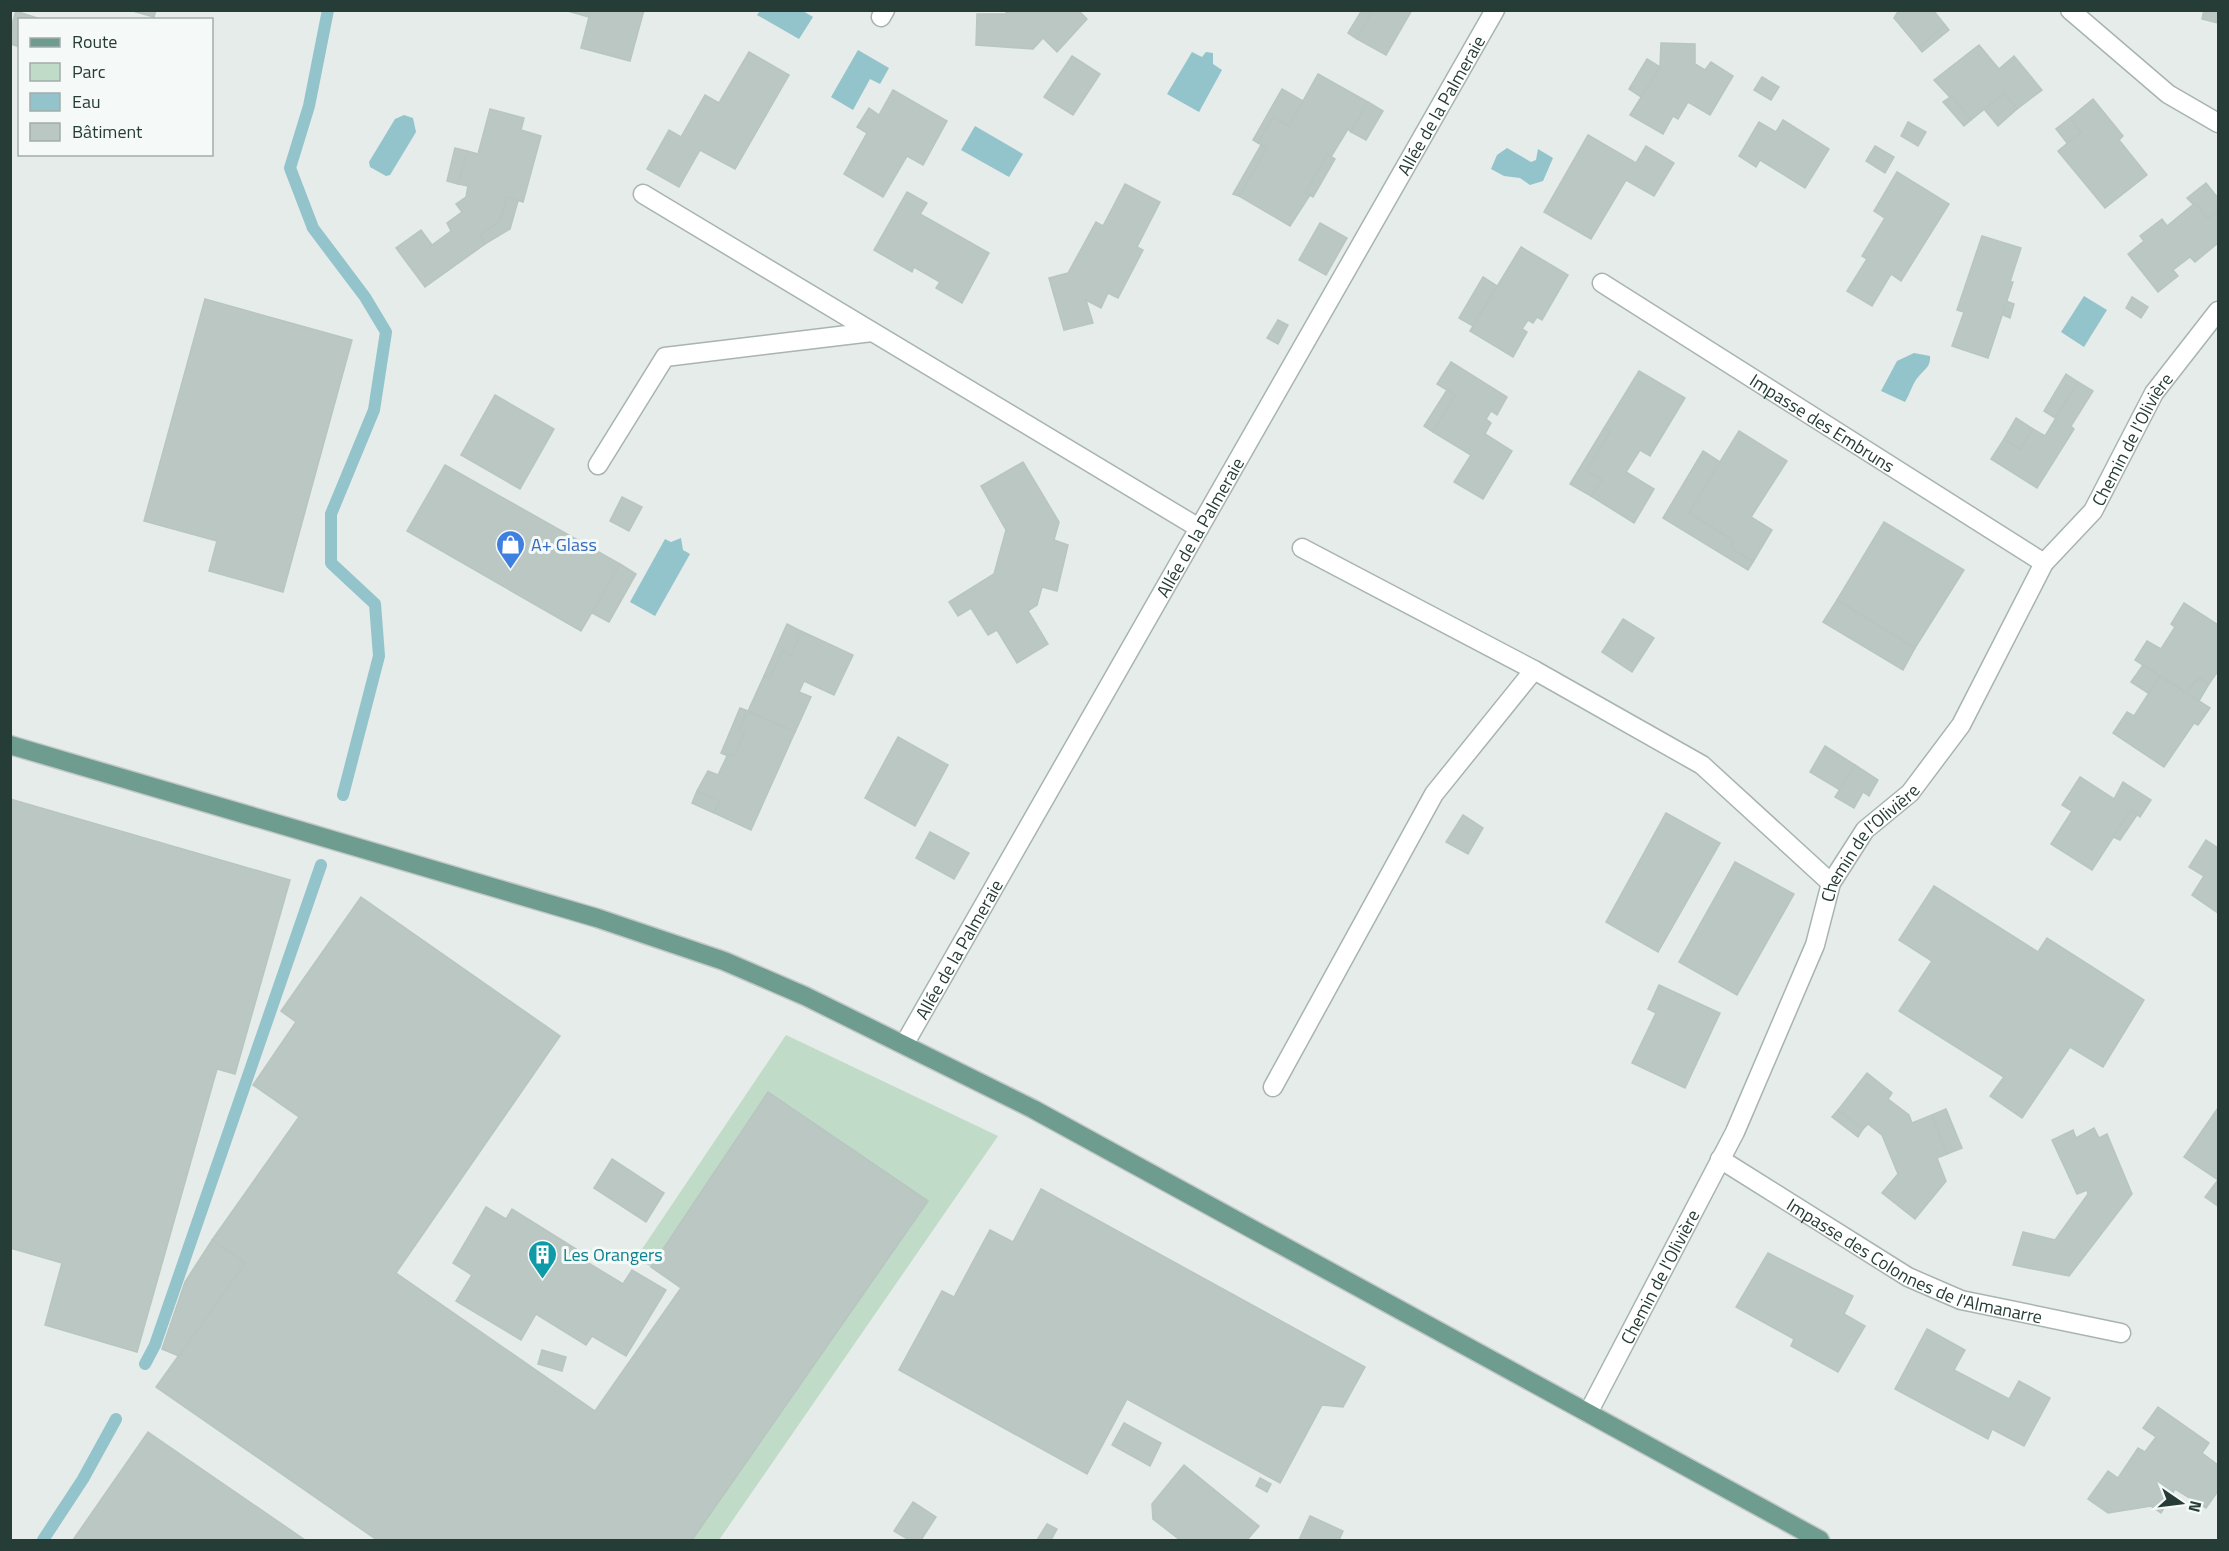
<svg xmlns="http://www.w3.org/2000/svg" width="2229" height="1551" viewBox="0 0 2229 1551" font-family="'Titillium Web',sans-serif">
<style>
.green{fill:#c0dbc7}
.water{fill:#93c3cb}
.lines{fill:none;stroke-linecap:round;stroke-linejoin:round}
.stream{stroke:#93c3cb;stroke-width:12}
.building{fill:#bac7c2;stroke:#b8c5c0;stroke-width:1.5}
.lane-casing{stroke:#a8b4b0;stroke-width:21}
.street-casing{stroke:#a8b4b0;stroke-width:21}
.primary-casing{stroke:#c2c8c7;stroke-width:21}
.lane{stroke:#fff;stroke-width:18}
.street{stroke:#fff;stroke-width:18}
.primary{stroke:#6e9d90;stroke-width:18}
.labels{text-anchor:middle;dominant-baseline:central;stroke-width:6;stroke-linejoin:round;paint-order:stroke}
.street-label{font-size:18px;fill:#263c36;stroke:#f5f9f7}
.shop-label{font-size:18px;fill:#366cbe;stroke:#f5f9f7;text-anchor:start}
.culture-label{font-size:18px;fill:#0d838f;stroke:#f5f9f7;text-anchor:start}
</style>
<rect width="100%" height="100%" fill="#e5ece9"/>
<polygon class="green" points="786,1035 998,1136 719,1540 692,1540 928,1201 768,1092 651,1267 636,1258"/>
<g class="water">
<polygon points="803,11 813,17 799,39 757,15 760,11"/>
<polygon points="858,50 889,68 880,84 870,79 853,110 831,97"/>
<polygon points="1192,52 1202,57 1206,52 1213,53 1213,64 1222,70 1199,112 1167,94"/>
<polygon points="404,115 413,118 416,132 390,175 386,176 370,167 369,162 395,119"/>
<polygon points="975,126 1023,154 1009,177 961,150"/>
<polygon points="1507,148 1531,162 1536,160 1538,149 1553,158 1543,181 1530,185 1520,178 1504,176 1491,169 1497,155"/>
<polygon points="2084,296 2107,310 2084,347 2061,332"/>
<path d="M1914,353L1930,356C1931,366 1925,369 1919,376C1913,382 1910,394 1905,402L1881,391L1882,389L1897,361Z"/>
<polygon points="681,538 683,550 690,554 655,616 630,602 665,539 671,542"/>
</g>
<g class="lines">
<g class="stream">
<polyline points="328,10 309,106 290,168 313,228 365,297 386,332 374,410 331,514 331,563 375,604 379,656 343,795"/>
<polyline points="145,1364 155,1345 321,865"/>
<polyline points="43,1540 83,1479 116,1419"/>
</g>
</g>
<g class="building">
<polygon points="129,10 156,10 154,17"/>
<polygon points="564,10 644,10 630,61 581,48 589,17"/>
<polygon points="1009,10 1078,10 1087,19 1057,52 1043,38 1033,49 976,45 977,14 1005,14"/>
<polygon points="1362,10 1373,10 1357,39 1348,33"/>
<polygon points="1373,10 1412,10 1386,55 1357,39"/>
<polygon points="1899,10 1933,10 1945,25 1919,48 1894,18"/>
<polygon points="2204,10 2218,10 2218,23 2202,19"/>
<polygon points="16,11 43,20 20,20 20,47 10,44 10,31"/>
<polygon points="1945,25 1949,30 1922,52 1919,48"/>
<polygon points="1661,43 1695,44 1695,64 1705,70 1711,62 1733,76 1710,115 1688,102 1678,119 1673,116 1663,134 1630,115 1660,67"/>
<polygon points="1979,45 1999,69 2014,56 2042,90 2017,109 2004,93 1971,120 1934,80"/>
<polygon points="749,52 789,75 735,169 700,150 679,187 647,169 669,130 681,137 705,95 719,103"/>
<polygon points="1072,56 1100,74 1073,115 1044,97"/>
<polygon points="1647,59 1660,67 1641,97 1629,89"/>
<polygon points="1318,74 1368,102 1351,132 1348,129 1331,157 1327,154 1306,193 1310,195 1290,226 1239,196 1267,148 1258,143 1273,117 1289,126"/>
<polygon points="1762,77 1779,87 1771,100 1754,90"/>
<polygon points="1282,89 1303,101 1289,126 1273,117 1258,143 1253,140"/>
<polygon points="893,90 947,121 923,165 907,156 883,197 844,174 867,133 857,127 869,108 879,115"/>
<polygon points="2004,93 2017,109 1998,126 1984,109"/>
<polygon points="1952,96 1971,120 1964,126 1943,102"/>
<polygon points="2093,99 2123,136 2119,140 2147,175 2105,208 2058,151 2081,132 2070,118"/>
<polygon points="1368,102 1383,111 1366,140 1351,132"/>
<polygon points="490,109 524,118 521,130 541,136 523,202 507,197 500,221 480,235 485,244 425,287 396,248 421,230 432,245 451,231 447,223 462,212 456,204 466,197 468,186 458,184 467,151 478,154"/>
<polygon points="2070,118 2081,132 2067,143 2056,129"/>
<polygon points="1783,120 1829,149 1805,188 1760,160 1756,167 1739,156 1759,122 1776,132"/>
<polygon points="1908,122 1926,132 1918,146 1901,136"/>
<polygon points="1588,135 1636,163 1646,146 1674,163 1654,196 1626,180 1591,239 1544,212"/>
<polygon points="1261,145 1267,148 1239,196 1233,194"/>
<polygon points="1875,146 1894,157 1885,173 1866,161"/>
<polygon points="455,148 467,151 458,184 447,181"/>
<polygon points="1327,154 1335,159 1313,197 1306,193"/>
<polygon points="1897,172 1949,204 1901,281 1891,274 1872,306 1847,291 1867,259 1862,256 1885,218 1874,211"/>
<polygon points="2206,183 2218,198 2218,211 2208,219 2187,198"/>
<polygon points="1125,184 1160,202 1137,247 1143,250 1118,298 1108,293 1101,308 1086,300 1093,323 1064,330 1049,278 1068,273 1096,222 1103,226"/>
<polygon points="907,192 927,203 920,214 989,253 962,303 936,288 940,282 914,267 912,272 874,250"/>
<polygon points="507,197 518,201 510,229 485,244 480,235 500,221"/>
<polygon points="2195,203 2208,219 2218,211 2218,243 2195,262 2190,257 2173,270 2178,276 2158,292 2128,254 2144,241 2140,236 2162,219 2167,226"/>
<polygon points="1320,223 1347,238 1326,275 1299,260"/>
<polygon points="1982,236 2021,248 2010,282 2013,282 1988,358 1952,346 1964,312 1957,310"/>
<polygon points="1521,247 1568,275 1542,320 1537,317 1533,323 1528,320 1522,329 1527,332 1513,357 1470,331"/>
<polygon points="1483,277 1497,286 1473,326 1459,318"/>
<polygon points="2132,297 2148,307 2141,318 2126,308"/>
<polygon points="205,299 352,340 283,592 209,571 217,541 144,521"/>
<polygon points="2006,301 2014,304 2010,318 2003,315"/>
<polygon points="1278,320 1288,325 1278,344 1267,338"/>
<polygon points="1451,362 1507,397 1497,415 1491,411 1486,419 1491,423 1485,434 1512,451 1483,499 1454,482 1471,455 1433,432 1455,395 1437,384"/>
<polygon points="1639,371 1685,398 1650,456 1640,450 1626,472 1654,489 1634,523 1591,496 1602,480 1586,471 1610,432 1604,428"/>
<polygon points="2066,374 2078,382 2055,418 2044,411"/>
<polygon points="2078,382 2093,391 2071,426 2074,429 2037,488 1991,459 2004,439 2020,449 2033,429 2045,436"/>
<polygon points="1447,390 1455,395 1433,432 1424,426"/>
<polygon points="495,395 554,429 520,489 461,455"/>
<polygon points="2016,418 2033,429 2020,449 2004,439"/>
<polygon points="1604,428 1610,432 1586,471 1602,480 1591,496 1570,484"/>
<polygon points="1739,431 1787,461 1751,517 1772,530 1753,562 1731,548 1734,541 1689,512"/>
<polygon points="1703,451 1720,462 1689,513 1734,541 1731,548 1753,562 1748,570 1663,518"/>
<polygon points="1023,462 1059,522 1054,540 1068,545 1057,591 1042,587 1037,605 1028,611 1048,644 1017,663 997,630 988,635 971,608 958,616 949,602 994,574 1006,530 981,486"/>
<polygon points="445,465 620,564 581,631 407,531"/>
<polygon points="622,497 642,507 629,531 610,521"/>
<polygon points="1884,522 1964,570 1915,648 1837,600"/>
<polygon points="620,564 636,574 609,622 592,613"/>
<polygon points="1837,600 1915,648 1903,670 1823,622"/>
<polygon points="2184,603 2218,625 2218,671 2209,684 2198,677 2187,693 2135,660 2147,641 2161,649 2175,627 2171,624"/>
<polygon points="1623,619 1654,638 1632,672 1602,652"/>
<polygon points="787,624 801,631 791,656 782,651 770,678 764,676"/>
<polygon points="801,631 853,655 834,695 804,681 799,692 811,697 795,732 748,711 764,676 770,678 782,651 791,656"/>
<polygon points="2143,665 2160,676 2148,693 2131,682"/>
<polygon points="2160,676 2210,708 2198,725 2194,723 2164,767 2113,733 2127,712 2134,716"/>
<polygon points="2198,677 2209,684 2199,701 2187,693"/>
<polygon points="740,708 748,711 739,730 745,733 734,756 728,756 721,753"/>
<polygon points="748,711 795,732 751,830 714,813 720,801 697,791 708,771 718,775 728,754 734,756 745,733 739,730"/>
<polygon points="898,737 948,765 915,826 865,798"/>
<polygon points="1825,746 1855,765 1840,790 1810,772"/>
<polygon points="1855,765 1878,780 1869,796 1863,792 1854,808 1835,797"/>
<polygon points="2080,777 2114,799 2123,782 2151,800 2140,817 2131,810 2092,870 2051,844 2072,811 2062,805"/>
<polygon points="697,791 720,801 714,813 692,803"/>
<polygon points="10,799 290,880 235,1074 217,1069 137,1352 45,1325 62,1263 10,1248"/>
<polygon points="2131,810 2137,815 2120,840 2113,837"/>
<polygon points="1666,813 1720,843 1658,952 1606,922"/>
<polygon points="1463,815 1483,828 1468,854 1446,842"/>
<polygon points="930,832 969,853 954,879 916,858"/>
<polygon points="2206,840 2218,848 2218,913 2192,895 2204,876 2189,867"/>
<polygon points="1735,862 1794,894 1737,995 1679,962"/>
<polygon points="1934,886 2038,952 2047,938 2144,1000 2103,1067 2070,1047 2022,1118 1990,1096 2004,1077 1899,1011 1932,961 1899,940"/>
<polygon points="361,897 560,1036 396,1273 595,1411 681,1288 651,1267 768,1092 928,1201 692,1540 377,1540 156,1387 245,1263 212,1240 299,1117 253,1085 296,1022 281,1011"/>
<polygon points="1659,985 1720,1013 1685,1088 1632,1063 1656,1013 1648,1009"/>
<polygon points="1867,1073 1892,1093 1888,1099 1909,1115 1912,1123 1932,1115 1947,1154 1937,1158 1946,1181 1915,1219 1882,1193 1898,1174 1882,1135 1868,1124 1863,1129 1838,1110"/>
<polygon points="2218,1108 2218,1206 2205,1197 2218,1180 2184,1157"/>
<polygon points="1946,1109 1962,1148 1947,1154 1932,1115"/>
<polygon points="1838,1110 1863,1129 1858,1137 1832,1117"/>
<polygon points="2094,1128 2099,1138 2107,1134 2132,1194 2069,1276 2013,1265 2023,1232 2055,1240 2088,1194 2087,1190 2077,1194 2052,1140 2073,1130 2076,1138"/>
<polygon points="612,1159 664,1193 646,1222 594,1188"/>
<polygon points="1041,1189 1365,1367 1343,1407 1322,1405 1280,1483 1127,1399 1087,1474 899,1370 942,1291 954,1297 990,1230 1013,1242"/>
<polygon points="486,1207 506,1219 512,1209 576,1249 572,1253 623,1284 632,1270 666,1290 626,1356 592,1336 586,1345 536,1314 521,1340 456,1301 472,1275 453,1263"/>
<polygon points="212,1240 245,1263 179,1356 162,1349 185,1282"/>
<polygon points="1768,1253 1853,1296 1844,1314 1865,1326 1838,1372 1791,1346 1794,1339 1736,1307"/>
<polygon points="1927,1329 1965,1350 1954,1370 2009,1399 2019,1381 2050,1398 2024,1446 1992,1429 1988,1439 1895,1389"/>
<polygon points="542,1350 566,1357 562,1371 538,1364"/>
<polygon points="2158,1407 2209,1443 2202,1453 2218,1465 2218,1491 2206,1508 2175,1489 2161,1513 2151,1506 2108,1513 2088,1499 2108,1471 2118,1478 2138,1448 2145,1452 2156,1437 2143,1428"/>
<polygon points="1124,1423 1161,1443 1150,1466 1112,1445"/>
<polygon points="148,1432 305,1540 73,1540"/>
<polygon points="1184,1465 1259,1526 1247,1540 1180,1540 1153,1519 1152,1504"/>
<polygon points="1260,1478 1271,1484 1267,1492 1256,1486"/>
<polygon points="913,1502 936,1517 921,1540 909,1540 894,1531"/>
<polygon points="1310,1516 1343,1531 1339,1540 1299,1540"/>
<polygon points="1047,1524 1057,1529 1051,1540 1037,1540"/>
</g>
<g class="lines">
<defs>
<g id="lane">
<polyline points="643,194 1199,528"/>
<polyline points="598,465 665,357 872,332"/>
<polyline points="1302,548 1534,670 1702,765 1831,883"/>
<polyline points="1273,1087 1434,794 1534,670"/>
</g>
<g id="street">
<polyline points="2070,10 2168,94 2218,123"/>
<polyline points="881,17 885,10"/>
<path id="s1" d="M1602,283L2044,563"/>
<path id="s2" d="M905,1043L1495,10"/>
<path id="s3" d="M1720,1159L1908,1277L1961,1300L2121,1333"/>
<path id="s4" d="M1588,1413L1735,1132L1815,945L1831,883L1865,830L1910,793L1961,725L2044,563L2093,511L2154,393L2218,311"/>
</g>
<polyline id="primary" points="10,745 597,918 724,961 805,996 1033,1109 1820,1540"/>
</defs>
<use href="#lane" class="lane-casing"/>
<use href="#street" class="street-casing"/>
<use href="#primary" class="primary-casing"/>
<use href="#lane" class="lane"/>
<use href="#street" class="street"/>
<use href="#primary" class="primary"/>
</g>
<defs>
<symbol id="shop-pin" viewBox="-11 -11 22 30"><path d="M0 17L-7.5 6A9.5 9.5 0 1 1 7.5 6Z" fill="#3f7fe0" stroke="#f5f9f7"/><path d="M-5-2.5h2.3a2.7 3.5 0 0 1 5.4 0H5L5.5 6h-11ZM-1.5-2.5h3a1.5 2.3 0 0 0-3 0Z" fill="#fff"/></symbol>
<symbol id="building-pin" viewBox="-11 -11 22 30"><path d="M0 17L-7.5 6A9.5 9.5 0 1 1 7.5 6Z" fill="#0f9aa8" stroke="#f5f9f7"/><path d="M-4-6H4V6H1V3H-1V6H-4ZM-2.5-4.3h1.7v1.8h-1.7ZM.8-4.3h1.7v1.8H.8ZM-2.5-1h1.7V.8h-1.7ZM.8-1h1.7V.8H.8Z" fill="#fff"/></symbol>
</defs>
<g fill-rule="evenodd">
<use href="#shop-pin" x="494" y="528" width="33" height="45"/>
<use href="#building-pin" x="526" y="1238" width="33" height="45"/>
</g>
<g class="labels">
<g class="street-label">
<text stroke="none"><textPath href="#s2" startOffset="1080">Allée de la Palmeraie</textPath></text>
<text stroke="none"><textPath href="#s1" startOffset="261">Impasse des Embruns</textPath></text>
<text stroke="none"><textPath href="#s4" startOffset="1126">Chemin de l'Olivière</textPath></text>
<text stroke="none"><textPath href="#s2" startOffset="594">Allée de la Palmeraie</textPath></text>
<text stroke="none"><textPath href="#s4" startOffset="640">Chemin de l'Olivière</textPath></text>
<text stroke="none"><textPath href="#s2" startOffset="108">Allée de la Palmeraie</textPath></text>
<text stroke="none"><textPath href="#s3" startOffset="222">Impasse des Colonnes de l'Almanarre</textPath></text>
<text stroke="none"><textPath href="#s4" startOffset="154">Chemin de l'Olivière</textPath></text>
</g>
<g class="shop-label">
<text x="531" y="544">A+ Glass</text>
</g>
<g class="culture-label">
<text x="563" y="1254">Les Orangers</text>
</g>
</g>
<rect width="2229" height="1551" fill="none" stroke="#263c36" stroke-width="24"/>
<rect x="18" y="18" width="195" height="138" fill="#f5f9f7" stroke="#a2adaa" stroke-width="1.5"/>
<rect x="30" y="38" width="30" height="9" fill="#6e9d90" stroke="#a2adaa" stroke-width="1.5"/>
<text x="72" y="48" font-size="18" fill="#263c36">Route</text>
<rect x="30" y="63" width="30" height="18" fill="#c0dbc7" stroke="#a2adaa" stroke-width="1.5"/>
<text x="72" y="78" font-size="18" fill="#263c36">Parc</text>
<rect x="30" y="93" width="30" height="18" fill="#93c3cb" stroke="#a2adaa" stroke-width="1.5"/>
<text x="72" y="108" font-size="18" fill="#263c36">Eau</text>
<rect x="30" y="123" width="30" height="18" fill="#bac7c2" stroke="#a2adaa" stroke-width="1.5"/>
<text x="72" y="138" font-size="18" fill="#263c36">Bâtiment</text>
<g transform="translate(2181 1503) rotate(104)" stroke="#f5f9f7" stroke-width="4.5" paint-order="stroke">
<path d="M0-4.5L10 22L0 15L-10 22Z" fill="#263c36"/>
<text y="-9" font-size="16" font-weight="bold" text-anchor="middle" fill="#263c36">N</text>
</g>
</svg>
